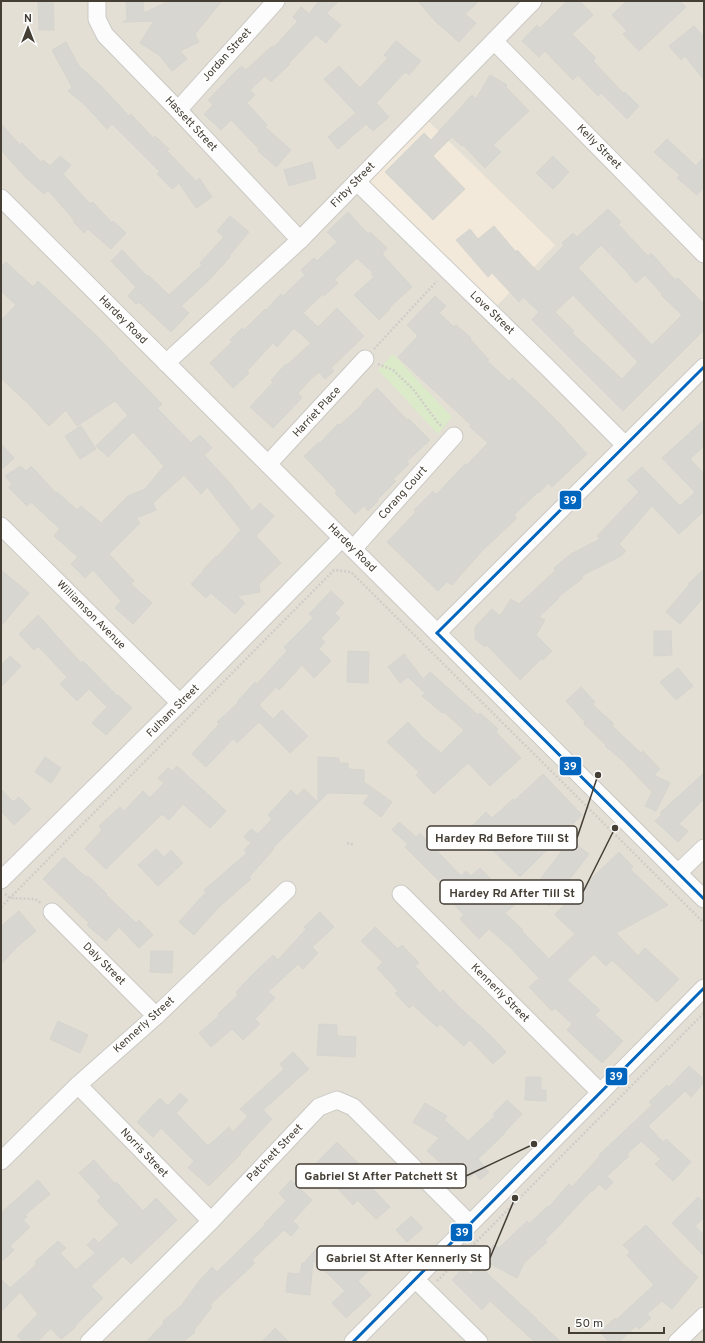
<svg xmlns="http://www.w3.org/2000/svg" width="705" height="1343" viewBox="0 0 705 1343" font-family="Overpass,sans-serif">
<style>
.residential{fill:#e3dfd5}
.commercial{fill:#f2e9da}
.green{fill:#dbeac8}
.building{fill:#d8d6d0;stroke:#d6d4ce;fill-rule:evenodd}
.lines{fill:none;stroke-linecap:round;stroke-linejoin:round}
.minor-casing{stroke:#cbc9c4;stroke-width:19}
.path{stroke:#d0cdc9;stroke-width:2.5;stroke-dasharray:2 2;stroke-linecap:butt}
.minor{stroke:#fcfcfc;stroke-width:17}
.bus-1-casing{stroke:#fff;stroke-width:6}
.bus-1{stroke:#0065bd;stroke-width:3}
.labels{text-anchor:middle;dominant-baseline:central;stroke-width:3.5;stroke-linejoin:round;paint-order:stroke}
.street-label{font-size:11px;fill:#443e34;stroke:#fff}
.leader{fill:none;stroke:#443e34;stroke-width:1.5}
.callout-dot{fill:#443e34;stroke:#fff;stroke-width:1.5}
.callout{fill:#fff;stroke:#443e34;stroke-width:1.5}
.callout-label{font-size:12px;text-anchor:middle;font-weight:bold;fill:#443e34}
.line-badge{stroke:#fff;stroke-width:1.5}
.badge-label{font-size:11px;text-anchor:middle;font-weight:bold;fill:#fff}
</style>
<rect width="100%" height="100%" fill="#eeede8"/>
<rect class="residential" x="1" y="1" width="703" height="1341"/>
<polygon class="commercial" points="422,115 555,245 491,312 357,182"/>
<polygon class="green" points="393,354 452,417 438,434 378,370"/>
<g class="building">
<polygon points="38,1 53,1 54,30 39,30"/>
<polygon points="126,1 143,1 144,13 169,1 222,1 195,34 199,42 180,51 187,59 172,71 159,55 140,43 154,21 123,22 127,20"/>
<polygon points="319,1 339,1 326,13 341,25 326,43 316,35 289,63 290,64 271,82 265,76 250,90 255,95 247,103 267,125 265,127 291,150 276,167 258,151 259,149 231,120 221,130 204,114 213,105 208,100 241,66 246,70 272,46 274,47 298,21 293,17 301,7 309,14"/>
<polygon points="418,1 479,1 465,14 476,23 459,42 435,21"/>
<polygon points="567,1 580,1 593,15 572,34 596,58 593,61 623,93 625,92 639,106 627,119 601,93 598,96 578,75 573,80 545,51 539,57 522,41 537,25 540,28"/>
<polygon points="627,1 680,1 686,7 639,51 623,34 627,31 612,15"/>
<polygon points="694,26 704,37 704,80 685,56 681,60 669,46"/>
<polygon points="396,41 421,61 409,75 405,72 376,103 389,117 373,131 366,124 338,149 328,137 356,113 324,79 339,66 360,88 388,58 384,55"/>
<polygon points="66,42 79,66 101,86 129,116 131,114 153,138 155,136 169,149 167,151 196,181 199,178 212,197 196,208 179,183 172,189 157,174 160,172 112,124 107,129 84,104 68,91 72,87 52,50"/>
<polygon points="490,75 507,85 506,87 529,111 493,145 501,152 485,168 463,145 462,146 452,137 433,156 465,189 433,220 385,172 424,133 431,140 472,95 476,99"/>
<polygon points="1,124 20,145 22,143 41,162 43,160 50,166 60,156 71,165 63,174 90,204 93,202 112,223 113,221 126,233 111,249 88,229 84,233 73,221 74,220 48,190 44,194 26,178 1,150"/>
<polygon points="667,139 696,166 704,157 704,187 697,195 677,178 680,175 654,152"/>
<polygon points="553,156 569,172 553,189 536,173"/>
<polygon points="312,162 316,178 289,186 284,170"/>
<path d="M608,209L621,222L618,224L648,256L651,253L675,280L678,278L704,304V330L623,411L532,320L539,312L523,297L519,302L492,273L488,277L456,240L470,229L478,239L494,226L516,252L517,250L538,272L564,245L562,243L573,233L577,237ZM601,245L628,273V274L636,283L645,275L662,294L661,295L682,315L652,345L578,268ZM573,295L638,362L622,379L572,333L574,331L555,312Z"/>
<polygon points="348,212 368,234 370,232 387,248 382,254 412,287 389,308 390,309 379,320 354,295 374,277 371,274 373,273 357,258 334,280 338,283 324,296 323,294 303,313 318,327 337,308 364,336 331,368 334,371 325,379 319,372 309,381 298,393 302,398 273,428 250,407 273,382 271,380 286,364 287,365 311,343 294,328 277,347 273,343 247,371 249,373 233,388 210,363 232,342 230,340 242,328 244,330 265,309 266,310 281,294 283,296 305,275 301,270 314,258 317,261 337,242 327,232"/>
<polygon points="230,216 249,232 229,256 230,257 207,282 181,306 189,313 171,332 139,302 136,304 128,296 136,287 111,261 122,250 147,276 148,275 169,295 202,265 200,263 224,237 217,231"/>
<polygon points="6,262 33,287 38,281 98,337 118,358 117,358 162,404 157,408 191,443 200,435 212,448 204,455 230,483 252,511 260,503 274,516 256,536 281,563 259,584 260,592 237,596 245,603 235,614 211,593 206,598 191,584 204,570 203,570 216,556 217,557 241,530 207,487 201,494 184,475 153,503 156,510 136,518 140,523 109,554 134,581 131,584 152,603 133,624 115,608 121,601 93,570 85,578 71,564 78,557 54,536 60,529 31,502 27,506 9,488 12,484 5,476 21,466 26,471 31,466 56,493 57,492 77,510 81,506 101,523 128,496 145,489 164,466 133,432 108,457 96,446 128,415 115,401 77,426 66,410 49,426 25,400 24,400 1,378 1,320 16,305 1,291 1,267"/>
<polygon points="435,296 446,306 439,313 454,327 456,325 471,338 470,339 489,360 487,361 509,381 512,378 537,401 565,429 565,430 587,454 552,487 548,483 539,493 538,492 514,515 517,518 481,552 452,585 447,582 438,591 387,542 416,512 414,510 433,491 436,495 465,464 467,465 488,443 470,427 471,425 398,357 418,336 407,325"/>
<polygon points="377,388 407,420 409,419 430,440 407,461 409,464 393,479 396,481 377,500 378,501 368,511 364,506 355,514 335,493 337,491 304,456 319,442 320,443 338,424 340,425 363,404 362,403"/>
<polygon points="704,420 704,446 690,459 704,474 704,511 679,534 652,506 619,544 626,551 621,556 581,576 583,578 558,597 559,598 539,617 545,620 536,635 552,651 543,660 541,659 520,680 487,645 485,647 475,639 475,627 492,609 500,616 511,599 519,604 555,571 554,568 571,554 600,539 597,536 639,492 627,480 642,467 680,506 695,492 662,458"/>
<polygon points="81,426 96,449 80,459 65,436"/>
<polygon points="1,444 14,458 1,470"/>
<polygon points="704,569 704,597 680,624 666,612 689,585 688,584"/>
<polygon points="1,570 29,593 1,626"/>
<polygon points="331,591 344,603 335,613 340,618 321,638 325,642 319,649 331,661 314,678 302,665 279,690 276,687 259,705 273,719 282,710 308,736 290,753 259,722 237,743 233,739 206,767 192,754 219,724 217,722 238,703 237,702 255,682 257,684 287,651 284,647 313,618 309,614"/>
<polygon points="38,615 81,663 83,661 117,696 118,695 132,708 106,735 92,723 107,707 89,689 77,701 60,684 67,677 38,646 34,650 19,634"/>
<polygon points="654,631 671,631 672,655 654,656"/>
<polygon points="348,651 369,652 368,683 347,682"/>
<polygon points="404,654 423,679 430,672 478,715 480,713 498,729 496,732 521,758 490,786 468,763 434,794 416,775 419,772 387,742 408,722 423,738 441,753 464,730 444,712 442,713 422,696 425,693 408,677 400,683 388,667"/>
<polygon points="10,656 21,666 1,687 1,665"/>
<polygon points="678,668 693,686 676,700 660,682"/>
<polygon points="581,687 595,702 592,704 614,724 612,726 641,753 643,751 660,769 654,775 670,783 656,811 645,806 652,792 622,760 605,746 606,745 584,724 585,722 566,701"/>
<polygon points="45,757 61,768 51,783 35,772"/>
<polygon points="318,757 339,758 339,763 348,763 348,769 364,770 364,782 392,802 381,817 363,803 370,794 328,793 273,848 274,849 249,877 251,879 219,907 194,935 179,922 206,892 204,890 247,853 244,850 251,843 244,837 251,829 258,834 272,819 268,815 291,790 297,796 304,789 318,802"/>
<polygon points="177,766 226,811 210,828 183,804 169,820 162,814 106,869 85,849 102,830 99,826 120,807 124,811 143,791 150,798 164,783 158,778 168,768 172,771"/>
<polygon points="704,773 704,799 679,824 688,831 678,842 655,821 662,814 660,813"/>
<polygon points="543,774 582,815 520,877 470,828 486,812 492,818 513,799 514,801"/>
<polygon points="1,789 13,802 19,797 31,809 14,825 1,811"/>
<polygon points="399,822 416,837 420,833 461,876 466,871 471,876 480,868 501,890 503,888 517,903 505,913 523,930 522,931 549,959 575,934 555,915 557,912 619,852 633,867 630,869 668,905 616,933 638,956 645,948 679,979 657,1002 612,960 606,966 594,954 567,980 600,1010 595,1015 623,1041 602,1063 567,1030 572,1024 555,1008 552,1011 529,987 539,978 509,946 489,929 479,939 460,919 464,915 443,892 447,889 405,847 408,844 392,830"/>
<polygon points="570,840 589,854 549,906 531,892"/>
<polygon points="156,849 164,857 171,850 183,863 158,886 138,865"/>
<polygon points="64,857 86,877 88,876 107,894 106,895 136,923 139,920 153,935 139,948 119,927 106,941 87,925 89,923 43,879"/>
<polygon points="19,911 36,931 17,947 1,964 1,926"/>
<polygon points="320,912 334,927 312,947 318,953 303,969 298,964 268,992 275,998 255,1019 260,1024 243,1040 232,1029 211,1047 199,1033 220,1015 218,1014 238,995 236,992 252,975 273,955 278,960 306,929 304,927"/>
<polygon points="375,927 398,949 402,945 419,963 415,966 440,993 443,990 458,1006 488,1033 506,1052 493,1064 470,1040 464,1046 440,1024 437,1027 413,1005 409,1008 395,993 398,991 377,968 383,962 361,941"/>
<polygon points="151,951 173,951 172,973 150,972"/>
<polygon points="58,1021 88,1035 80,1053 50,1039"/>
<polygon points="319,1024 337,1025 337,1036 356,1037 355,1057 317,1055"/>
<polygon points="293,1052 309,1069 263,1110 272,1119 240,1153 241,1154 209,1186 188,1168 194,1161 161,1128 153,1137 137,1122 160,1098 168,1106 180,1093 188,1100 176,1113 208,1146 229,1127 233,1132 248,1116 240,1109 284,1069 280,1064"/>
<polygon points="689,1066 704,1079 704,1083 691,1097 685,1091 648,1126 663,1142 666,1139 691,1162 673,1181 655,1164 661,1159 641,1141 627,1154 629,1156 607,1176 613,1182 606,1190 599,1184 593,1191 592,1190 563,1221 563,1222 545,1240 547,1242 524,1263 517,1278 485,1261 493,1245 499,1248 527,1221 529,1224 548,1206 549,1207 569,1184 572,1187 600,1156 599,1155 652,1105 649,1102 667,1085 669,1087"/>
<polygon points="526,1077 541,1077 541,1090 546,1090 546,1101 525,1100"/>
<polygon points="507,1100 522,1114 504,1133 504,1134 478,1159 489,1172 480,1180 475,1173 464,1183 445,1161 442,1164 427,1151 439,1138 413,1122 425,1103 447,1116 444,1120 468,1141 495,1116 493,1114"/>
<polygon points="337,1142 360,1165 361,1164 377,1181 371,1187 390,1207 376,1219 357,1200 353,1205 326,1176 322,1179 311,1168"/>
<polygon points="94,1160 115,1184 116,1182 143,1211 156,1198 177,1220 131,1264 123,1256 91,1286 103,1298 75,1326 76,1327 61,1339 51,1328 37,1342 24,1342 17,1336 38,1314 20,1292 1,1312 1,1279 10,1288 37,1264 35,1262 58,1241 66,1248 60,1253 76,1270 95,1253 87,1245 94,1238 99,1243 119,1224 97,1201 101,1197 79,1173"/>
<polygon points="38,1180 50,1194 25,1215 27,1217 23,1220 30,1227 10,1246 14,1250 1,1262 1,1213"/>
<polygon points="291,1180 312,1200 293,1221 299,1227 291,1236 284,1230 252,1260 255,1263 210,1305 212,1307 194,1330 195,1332 183,1342 146,1342 164,1323 163,1321 181,1306 200,1280 212,1267 217,1272 265,1225 264,1224 286,1201 279,1193"/>
<polygon points="698,1197 704,1203 704,1218 695,1226 704,1235 704,1256 672,1223"/>
<polygon points="411,1216 423,1228 407,1242 396,1230"/>
<polygon points="646,1225 683,1264 698,1277 672,1309 662,1301 647,1314 651,1318 639,1329 636,1326 619,1342 609,1342 600,1332 615,1318 616,1320 654,1285 627,1255 630,1252 623,1245"/>
<polygon points="360,1246 376,1264 358,1281 371,1295 346,1318 332,1303 345,1291 328,1274 313,1261 310,1295 286,1292 288,1273 300,1274 302,1263 304,1263 318,1247 339,1265"/>
<polygon points="478,1265 536,1318 536,1319 561,1342 535,1342 490,1301 482,1310 452,1280 463,1268 471,1275"/>
<polygon points="275,1328 289,1342 262,1342"/>
</g>
<g class="lines">
<defs>
<g id="minor">
<polyline points="97,1 97,19 105,35 178,110 300,240"/>
<polyline points="494,41 704,254"/>
<polyline points="178,110 276,1"/>
<polyline points="357,182 547,367 625,445"/>
<polyline points="1,198 704,899"/>
<polyline points="166,363 300,240 533,1"/>
<polyline points="268,464 365,359"/>
<polyline points="1,526 180,703"/>
<polyline points="353,549 454,436"/>
<polyline points="437,633 704,367"/>
<polyline points="678,873 704,848"/>
<polyline points="1,880 180,703 342,538"/>
<polyline points="401,894 600,1092"/>
<polyline points="52,912 156,1016"/>
<polyline points="78,1085 211,1221"/>
<polyline points="1,1161 78,1085 156,1016 287,890"/>
<polyline points="415,1279 479,1342"/>
<polyline points="89,1342 211,1221 319,1107 337,1100 353,1107 470,1224"/>
<polyline points="353,1342 704,988"/>
<polyline points="677,1342 704,1316"/>
</g>
</defs>
<use href="#minor" class="minor-casing"/>
<g class="path">
<polyline points="374,349 437,281"/>
<polyline points="378,364 393,370 413,389 438,423 443,427"/>
<polyline points="347,843 355,845"/>
<polyline points="5,894 10,898 35,899 41,903"/>
<polyline points="1,907 334,570 351,572 704,923"/>
<polyline points="437,1281 704,1013"/>
</g>
<use href="#minor" class="minor"/>
<defs>
<g id="bus-1">
<polyline points="437,633 704,367"/>
<polyline points="437,633 704,899"/>
<polyline points="353,1342 704,988"/>
</g>
</defs>
<use href="#bus-1" class="bus-1-casing"/>
<use href="#bus-1" class="bus-1"/>
</g>
<g class="labels">
<g class="street-label">
<text transform="translate(227 55) rotate(-48)">Jordan Street</text>
<text transform="translate(191 124) rotate(47)">Hassett Street</text>
<text transform="translate(599 147) rotate(45)">Kelly Street</text>
<text transform="translate(353 185) rotate(-46)">Firby Street</text>
<text transform="translate(492 313) rotate(44)">Love Street</text>
<text transform="translate(123 320) rotate(45)">Hardey Road</text>
<text transform="translate(317 412) rotate(-47)">Harriet Place</text>
<text transform="translate(403 493) rotate(-48)">Corang Court</text>
<text transform="translate(352 548) rotate(45)">Hardey Road</text>
<text transform="translate(91 615) rotate(45)">Williamson Avenue</text>
<text transform="translate(173 711) rotate(-45)">Fulham Street</text>
<text transform="translate(104 964) rotate(45)">Daly Street</text>
<text transform="translate(500 993) rotate(45)">Kennerly Street</text>
<text transform="translate(144 1025) rotate(-42)">Kennerly Street</text>
<text transform="translate(144 1153) rotate(46)">Norris Street</text>
<text transform="translate(275 1153) rotate(-46)">Patchett Street</text>
</g>
</g>
<path class="leader" d="M598 775L577 838M615 828L583 892M534 1144L466 1176M515 1198L490 1258"/>
<g class="callout-dot">
<circle cx="598" cy="775" r="4"/>
<circle cx="615" cy="828" r="4"/>
<circle cx="534" cy="1144" r="4"/>
<circle cx="515" cy="1198" r="4"/>
</g>
<g class="callout">
<rect x="427" y="826" width="150" height="24" rx="4"/>
<rect x="440" y="880" width="143" height="24" rx="4"/>
<rect x="296" y="1164" width="170" height="24" rx="4"/>
<rect x="317" y="1246" width="173" height="24" rx="4"/>
</g>
<g class="callout-label">
<text x="502" y="842">Hardey Rd Before Till St</text>
<text x="512" y="897">Hardey Rd After Till St</text>
<text x="381" y="1180">Gabriel St After Patchett St</text>
<text x="404" y="1262">Gabriel St After Kennerly St</text>
</g>
<g class="line-badge">
<rect x="559" y="490" width="23" height="20" rx="4" fill="#0065bd"/>
<rect x="559" y="756" width="23" height="20" rx="4" fill="#0065bd"/>
<rect x="605" y="1067" width="23" height="19" rx="4" fill="#0065bd"/>
<rect x="450" y="1223" width="23" height="19" rx="4" fill="#0065bd"/>
</g>
<g class="badge-label">
<text x="570" y="504">39</text>
<text x="570" y="770">39</text>
<text x="616" y="1080">39</text>
<text x="462" y="1236">39</text>
</g>
<rect width="705" height="1343" fill="none" stroke="#443e34" stroke-width="4"/>
<g transform="translate(28 28)" stroke="#ffffff" stroke-width="3" paint-order="stroke">
<path d="M0-3L7 15L0 10L-7 15Z" fill="#443e34"/>
<text y="-6" font-size="11" font-weight="bold" text-anchor="middle" fill="#443e34">N</text>
</g>
<path d="M569 1327v6h95v-6" fill="none" stroke="#443e34" stroke-width="2"/>
<text x="575" y="1327" font-size="12" fill="#443e34" stroke="#ffffff" stroke-width="3" paint-order="stroke">50 m</text>
</svg>
